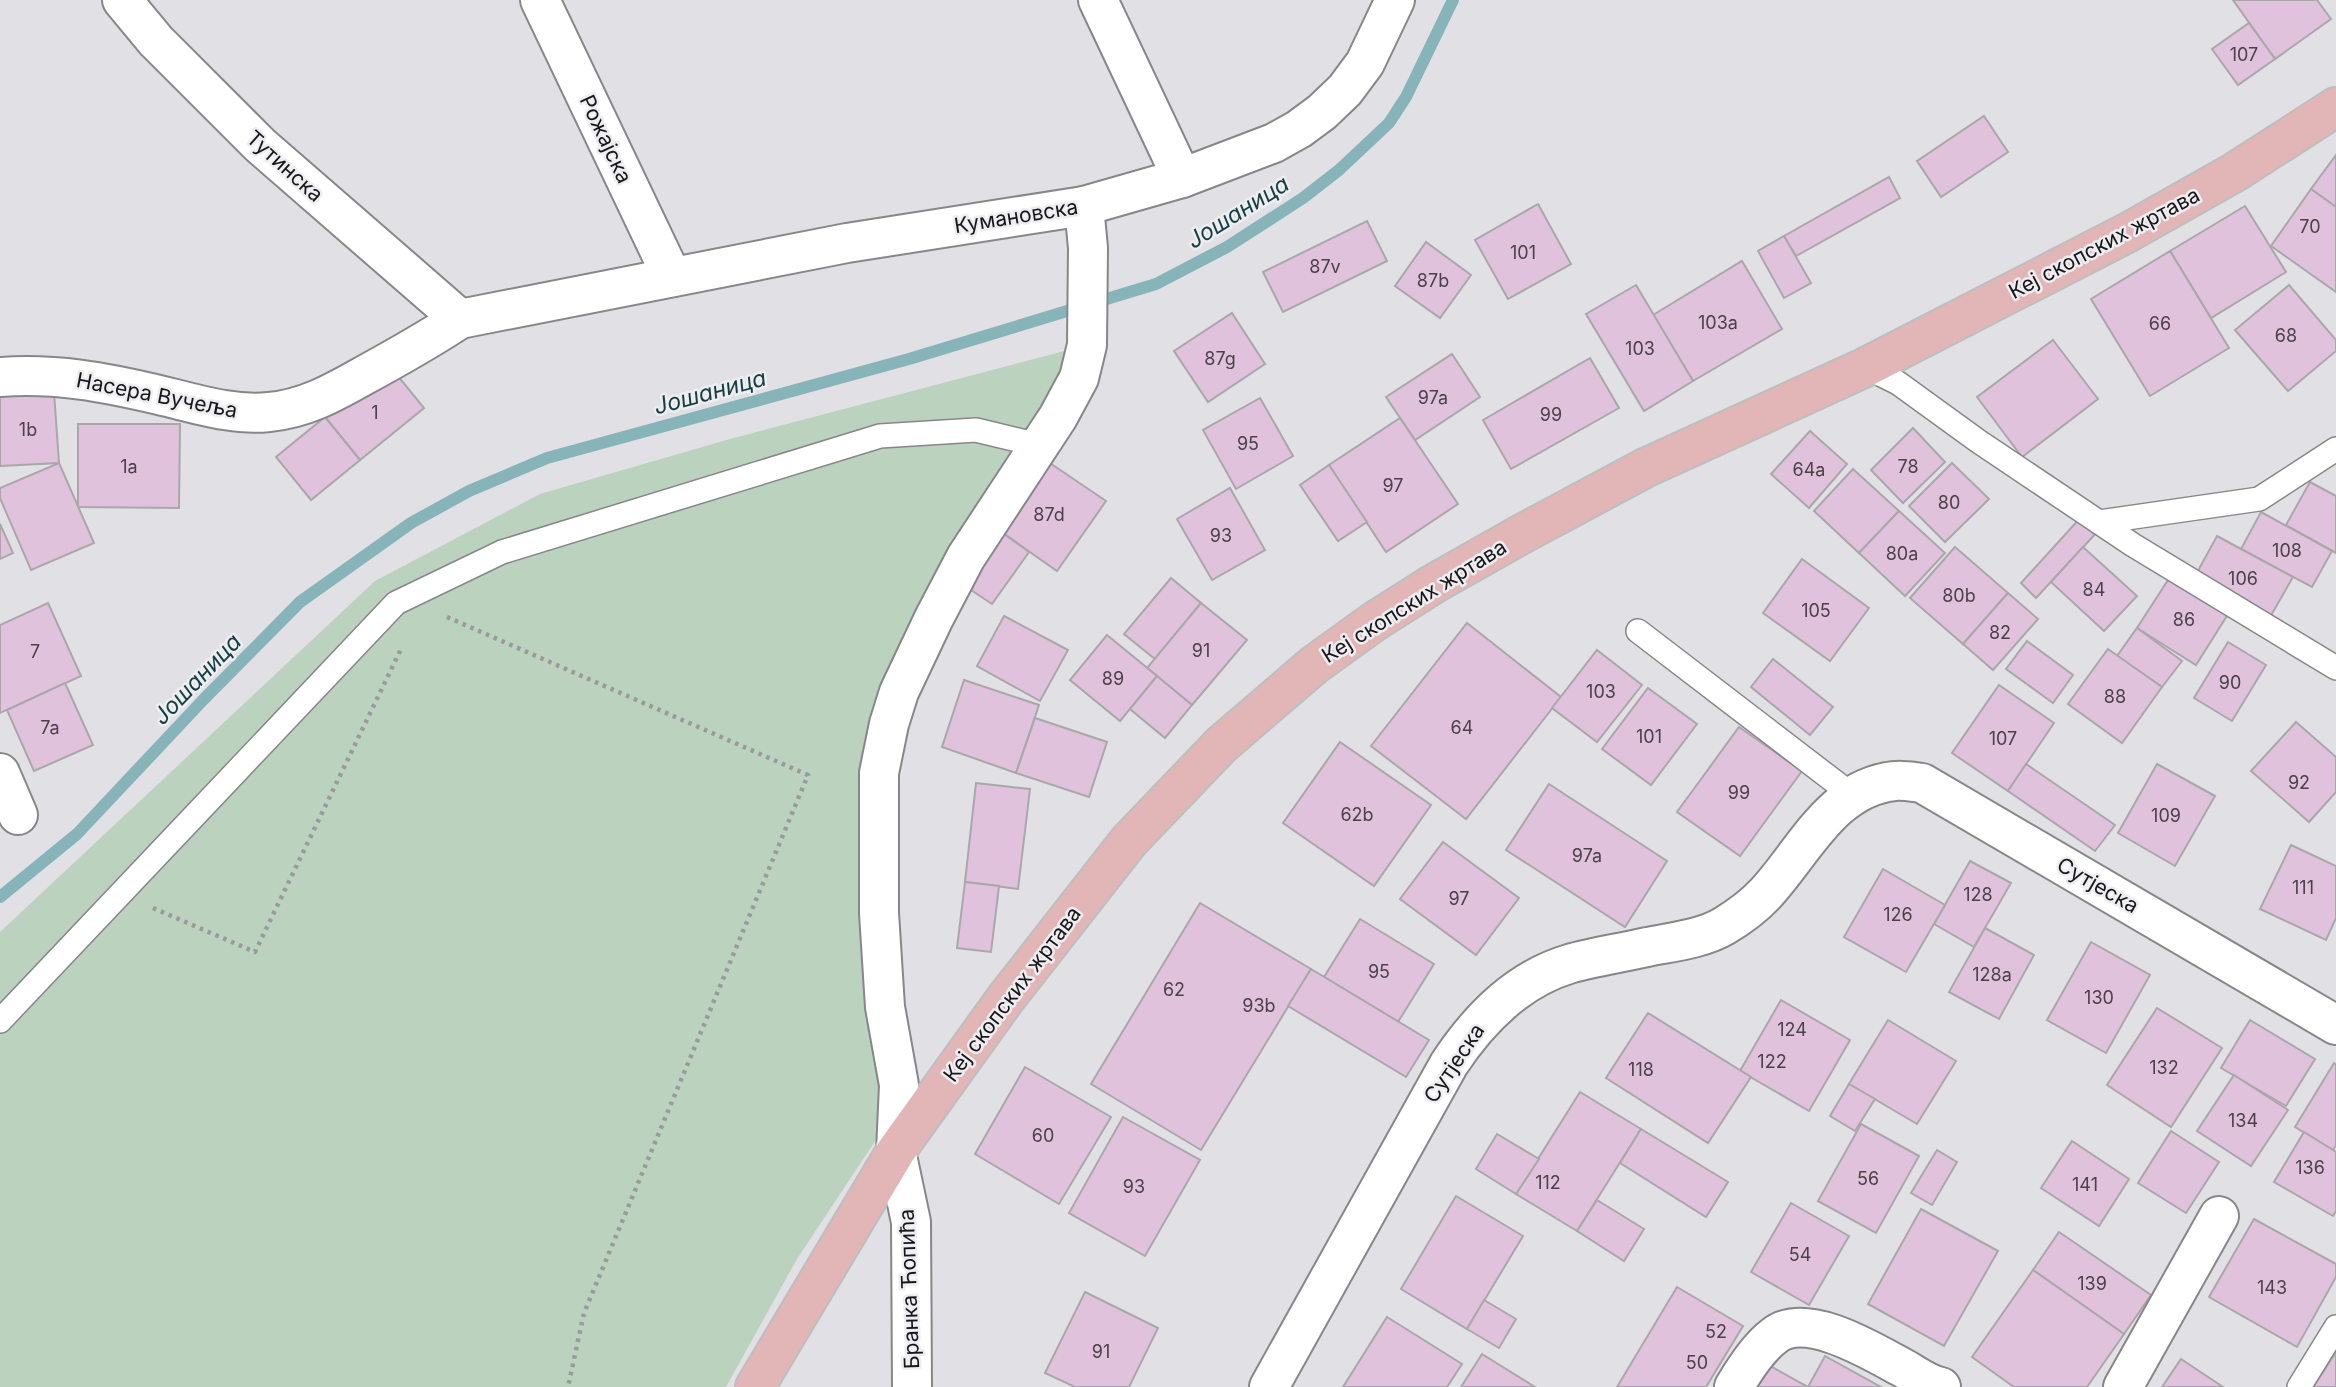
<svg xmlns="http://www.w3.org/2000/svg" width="2336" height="1387" viewBox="0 0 2336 1387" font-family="Inter,sans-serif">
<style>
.green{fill:#bbd2bf}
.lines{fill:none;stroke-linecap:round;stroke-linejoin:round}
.stream{stroke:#87b4b8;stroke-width:12}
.building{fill:#e1c2dc;stroke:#aaa7aa;stroke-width:2}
.service-casing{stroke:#87868a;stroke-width:26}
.minor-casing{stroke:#87868a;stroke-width:42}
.primary-casing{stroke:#bebebe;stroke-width:42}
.path{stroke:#9a999c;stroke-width:4.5;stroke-dasharray:3.5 5;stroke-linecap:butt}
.service{stroke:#fff;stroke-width:23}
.minor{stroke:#fff;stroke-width:38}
.primary{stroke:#e2b6b7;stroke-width:38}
.labels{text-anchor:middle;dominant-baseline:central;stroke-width:5;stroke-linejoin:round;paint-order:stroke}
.number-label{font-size:18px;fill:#4a4149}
.street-label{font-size:21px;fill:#171618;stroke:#eeedf1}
.water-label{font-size:23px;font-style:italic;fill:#133f42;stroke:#eeedf1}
</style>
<rect width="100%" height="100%" fill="#e1e0e4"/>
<polygon class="green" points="1087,345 899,692 893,1114 797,1259 726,1387 0,1387 0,932 375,581 540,494 730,439"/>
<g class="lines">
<polyline class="stream" points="0,897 77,834 204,699 300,602 411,523 469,491 547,458 909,359 1156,284 1227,247 1303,198 1339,170 1389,123 1406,97 1453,0"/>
</g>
<g class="building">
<polygon points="2233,0 2317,0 2331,19 2275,59"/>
<polygon points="2249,23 2275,59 2238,85 2212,49"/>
<polygon points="1984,116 2008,152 1941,197 1917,161"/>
<polygon points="2336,155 2336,207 2311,189"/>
<polygon points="1889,177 1900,198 1796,256 1784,236"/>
<polygon points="2311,189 2336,207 2336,292 2271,246"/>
<polygon points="1538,204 1571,264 1508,299 1475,240"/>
<polygon points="2245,206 2286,272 2211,318 2170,251"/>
<polygon points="1367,221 1387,261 1283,312 1263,272"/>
<polygon points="1784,236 1811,283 1784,298 1758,251"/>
<polygon points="1426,242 1471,275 1440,318 1395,286"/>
<polygon points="2170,251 2229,348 2150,396 2091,299"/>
<polygon points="1742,261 1782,329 1693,381 1653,315"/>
<polygon points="1636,285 1693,381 1644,411 1586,314"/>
<polygon points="2289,285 2336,340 2336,351 2288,391 2235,330"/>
<polygon points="1232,313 1265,364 1208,402 1174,351"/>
<polygon points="2053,340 2098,399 2022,457 1977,397"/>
<polygon points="1452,354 1480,397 1415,440 1386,397"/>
<polygon points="1590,358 1619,408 1511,469 1483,420"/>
<polygon points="389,365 424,408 360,460 325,417"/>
<polygon points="54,392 59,463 0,466 0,395"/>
<polygon points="1260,398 1293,456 1236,489 1203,430"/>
<polygon points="325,417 360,460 311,500 276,457"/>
<polygon points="1400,418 1458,504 1386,552 1329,465"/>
<polygon points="78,424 180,424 179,508 78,507"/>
<polygon points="1913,428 1945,462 1903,503 1871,470"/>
<polygon points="1810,431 1847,464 1809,508 1771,474"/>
<polygon points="1041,457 1106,501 1057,571 993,526"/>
<polygon points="59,463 94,543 31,570 0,498 0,488"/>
<polygon points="1952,463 1989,499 1945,542 1909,506"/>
<polygon points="1329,465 1367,522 1338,541 1300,485"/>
<polygon points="1853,469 1899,511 1859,553 1814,511"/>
<polygon points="2310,482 2336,496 2336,553 2286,525"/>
<polygon points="1230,488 1265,550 1212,580 1177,519"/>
<polygon points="1899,511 1945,553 1905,596 1859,553"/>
<polygon points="2261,512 2332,551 2312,587 2241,549"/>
<polygon points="2082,516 2098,531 2036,598 2021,583"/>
<polygon points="0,524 13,553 0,559"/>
<polygon points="993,526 1029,552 992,604 956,580"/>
<polygon points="2217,536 2293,577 2269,619 2194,578"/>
<polygon points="1955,547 2008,593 1963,644 1910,598"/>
<polygon points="2083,547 2137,596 2104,631 2051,582"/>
<polygon points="1802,559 1869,608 1830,661 1763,613"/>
<polygon points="2172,574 2230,611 2196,665 2137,628"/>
<polygon points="1171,578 1201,603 1155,659 1124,634"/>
<polygon points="2008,593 2038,619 1993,670 1963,644"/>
<polygon points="48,603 81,676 0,713 0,625"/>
<polygon points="1201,603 1247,640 1192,705 1147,668"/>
<polygon points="1004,616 1068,650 1040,701 977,666"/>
<polygon points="1467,623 1561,697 1466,819 1371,746"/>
<polygon points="2137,628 2182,661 2162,687 2117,656"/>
<polygon points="1107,635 1157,676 1120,721 1070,680"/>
<polygon points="2027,641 2073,675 2053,703 2006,669"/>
<polygon points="2228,642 2266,665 2232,721 2194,698"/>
<polygon points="2108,649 2162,687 2122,743 2068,704"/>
<polygon points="1597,650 1642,685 1597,742 1552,708"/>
<polygon points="1773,659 1833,707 1810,735 1751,687"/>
<polygon points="1157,676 1192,705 1165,738 1130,709"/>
<polygon points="964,680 1039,705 1016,773 942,747"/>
<polygon points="65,683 93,745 34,771 7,710"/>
<polygon points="1999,685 2054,723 2008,791 1952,753"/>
<polygon points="1648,688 1697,724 1651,785 1602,749"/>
<polygon points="1035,718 1107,742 1089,797 1016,773"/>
<polygon points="2296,722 2336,757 2336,792 2309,822 2251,771"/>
<polygon points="1739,727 1802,771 1740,856 1677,812"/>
<polygon points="1340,742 1431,805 1374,886 1283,823"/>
<polygon points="2026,764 2115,825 2095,851 2008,791"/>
<polygon points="2157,764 2215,796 2175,866 2118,833"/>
<polygon points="976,783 1030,789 1018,889 965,882"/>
<polygon points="1549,784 1667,861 1625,927 1506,850"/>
<polygon points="1443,842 1519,898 1476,955 1400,899"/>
<polygon points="2291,845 2336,866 2336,918 2326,940 2260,909"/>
<polygon points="1970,861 2011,883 1974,947 1934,924"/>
<polygon points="1883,869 1945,905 1906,972 1844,937"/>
<polygon points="965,882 999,886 991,952 957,948"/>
<polygon points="1200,903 1311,969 1201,1150 1091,1084"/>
<polygon points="1360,919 1434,964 1398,1022 1324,977"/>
<polygon points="1985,928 2034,955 1999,1019 1949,992"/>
<polygon points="2091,942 2150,975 2106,1053 2047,1020"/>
<polygon points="1311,969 1429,1040 1406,1077 1288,1006"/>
<polygon points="1781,1000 1850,1040 1809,1111 1740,1071"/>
<polygon points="2157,1008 2222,1048 2171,1127 2107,1085"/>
<polygon points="1648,1013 1751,1077 1708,1143 1606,1078"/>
<polygon points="1888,1020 1956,1061 1917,1124 1849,1084"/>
<polygon points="2250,1020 2315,1059 2286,1106 2221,1068"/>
<polygon points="2334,1063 2336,1065 2336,1145 2333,1150 2295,1127"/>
<polygon points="1025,1067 1111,1117 1059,1204 975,1154"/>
<polygon points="2234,1075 2288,1110 2251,1166 2197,1131"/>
<polygon points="1849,1084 1875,1099 1855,1131 1830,1116"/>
<polygon points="1580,1092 1641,1129 1577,1231 1516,1194"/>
<polygon points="1123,1117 1200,1160 1145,1256 1069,1213"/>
<polygon points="1861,1124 1919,1156 1876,1233 1818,1201"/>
<polygon points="1641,1129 1728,1182 1706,1217 1620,1163"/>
<polygon points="2171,1131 2219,1162 2186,1213 2138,1183"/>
<polygon points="2304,1132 2336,1152 2336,1211 2333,1216 2274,1182"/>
<polygon points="1497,1134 1539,1159 1516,1194 1476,1169"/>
<polygon points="2072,1141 2129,1179 2099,1226 2041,1188"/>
<polygon points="1937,1150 1957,1162 1932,1205 1911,1193"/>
<polygon points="1456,1196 1523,1236 1467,1329 1401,1289"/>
<polygon points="1597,1200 1644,1229 1624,1261 1577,1231"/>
<polygon points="1791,1203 1849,1236 1809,1305 1751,1272"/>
<polygon points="1921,1209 1998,1251 1944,1346 1868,1304"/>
<polygon points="2254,1219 2336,1264 2336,1277 2297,1347 2209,1297"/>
<polygon points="2059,1232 2151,1295 2124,1334 2033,1270"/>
<polygon points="2033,1270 2124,1334 2087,1387 2014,1387 1972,1357"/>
<polygon points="1677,1287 1743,1326 1706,1387 1617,1387"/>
<polygon points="1085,1292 1158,1328 1129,1387 1075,1387 1045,1373"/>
<polygon points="1484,1300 1516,1319 1499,1348 1467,1329"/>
<polygon points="1387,1317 1462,1364 1447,1387 1343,1387"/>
<polygon points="2336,1352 2336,1387 2315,1387 2314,1386"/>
<polygon points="1482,1354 1535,1387 1461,1387"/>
<polygon points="1825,1356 1881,1387 1808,1387"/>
<polygon points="2181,1359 2223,1387 2162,1387"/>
<polygon points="1763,1362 1808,1387 1748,1387"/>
</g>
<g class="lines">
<defs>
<g id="service">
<polyline points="1866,367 1898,383 1978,441 2133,545 2336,668"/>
<polyline points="2099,522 2259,499 2336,449"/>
<polyline points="1638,631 1852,795"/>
<polyline points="0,1021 396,603 502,552 880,436 976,430 1038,445"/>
<polyline points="2299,1387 2336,1327"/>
</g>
<g id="minor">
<polyline points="122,0 156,41 260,145 460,319"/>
<polyline points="540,0 672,277"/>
<polyline points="1098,0 1182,178"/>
<path d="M0,377C56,373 104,382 159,395C194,403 232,416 269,412C304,409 333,393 363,376C396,358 428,340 460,319L847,243L1084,206L1182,178L1274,143L1299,129L1322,112L1345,90L1365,63L1395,0"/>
<polyline points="0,773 18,815"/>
<polyline points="912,1387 911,1222 896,1151 899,1085 885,1007 879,913 879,773 889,724 899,692 934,618 966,557 1058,417 1079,378 1087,345 1088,248 1084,206"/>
<path d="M1269,1387L1449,1064C1478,1020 1516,980 1569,964C1594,957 1621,953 1647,947C1672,942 1702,939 1724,926C1739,917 1754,906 1766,893C1804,852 1832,787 1895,781C1903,780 1913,782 1922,783L2336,1025"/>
<path d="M1734,1387C1744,1370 1758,1348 1774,1336C1806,1310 1873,1352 1903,1368C1916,1375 1926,1384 1941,1387"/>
<polyline points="2123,1387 2219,1216"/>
</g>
<polyline id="primary" points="755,1387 896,1151 1006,998 1129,841 1221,745 1314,665 1375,621 1435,583 1520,535 1645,468 1866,367 2127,233 2235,172 2336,107"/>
</defs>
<use href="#service" class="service-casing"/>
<use href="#minor" class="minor-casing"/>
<use href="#primary" class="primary-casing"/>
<g class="path">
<polyline points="447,617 808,775 584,1313 568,1387"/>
<polyline points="153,908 255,952 401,649"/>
</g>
<use href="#service" class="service"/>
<use href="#minor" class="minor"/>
<use href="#primary" class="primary"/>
</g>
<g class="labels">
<g class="number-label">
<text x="2244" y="54">107</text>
<text x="2310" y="226">70</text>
<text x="1523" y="252">101</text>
<text x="1325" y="266">87v</text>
<text x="1433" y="280">87b</text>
<text x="1718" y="322">103a</text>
<text x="2160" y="323">66</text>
<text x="2286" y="335">68</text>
<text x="1640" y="348">103</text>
<text x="1220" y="358">87g</text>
<text x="1433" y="397">97a</text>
<text x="375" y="412">1</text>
<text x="1551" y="414">99</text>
<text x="28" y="429">1b</text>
<text x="1248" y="443">95</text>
<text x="129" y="466">1a</text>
<text x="1908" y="466">78</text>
<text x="1809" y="469">64a</text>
<text x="1393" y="485">97</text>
<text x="1949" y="502">80</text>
<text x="1049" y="514">87d</text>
<text x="1221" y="535">93</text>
<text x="2287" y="550">108</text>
<text x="1902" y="553">80a</text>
<text x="2243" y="578">106</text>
<text x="2094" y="589">84</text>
<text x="1959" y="595">80b</text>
<text x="1816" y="610">105</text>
<text x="2184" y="619">86</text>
<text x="2000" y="632">82</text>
<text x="1201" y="650">91</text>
<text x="35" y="651">7</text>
<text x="1113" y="678">89</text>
<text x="2230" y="682">90</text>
<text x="1601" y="691">103</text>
<text x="2115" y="696">88</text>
<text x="50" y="727">7a</text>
<text x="1462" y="727">64</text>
<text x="1649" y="736">101</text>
<text x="2003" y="738">107</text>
<text x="2299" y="782">92</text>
<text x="1739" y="792">99</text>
<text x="1357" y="814">62b</text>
<text x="2166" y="815">109</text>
<text x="1587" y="855">97a</text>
<text x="2303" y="887">111</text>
<text x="1978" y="894">128</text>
<text x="1459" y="898">97</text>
<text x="1898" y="914">126</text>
<text x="1379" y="971">95</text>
<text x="1992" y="974">128a</text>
<text x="1174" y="989">62</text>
<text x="2099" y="997">130</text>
<text x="1259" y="1005">93b</text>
<text x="1792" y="1029">124</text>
<text x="1772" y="1061">122</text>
<text x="2164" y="1067">132</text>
<text x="1641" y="1069">118</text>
<text x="2243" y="1120">134</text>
<text x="1043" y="1135">60</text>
<text x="2310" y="1167">136</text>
<text x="1868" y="1178">56</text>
<text x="1548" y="1182">112</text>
<text x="2085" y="1184">141</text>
<text x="1134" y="1186">93</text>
<text x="1800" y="1254">54</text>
<text x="2092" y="1283">139</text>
<text x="2272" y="1287">143</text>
<text x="1716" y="1331">52</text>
<text x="1101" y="1351">91</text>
<text x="1697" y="1362">50</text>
</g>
<g class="street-label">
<text transform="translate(606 139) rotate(65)">Рожајска</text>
<text transform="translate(285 166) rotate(42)">Тутинска</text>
<text transform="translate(1016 216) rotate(-9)">Кумановска</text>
<text transform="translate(2104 243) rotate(-28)">Кеј скопских жртава</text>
<text transform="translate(157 395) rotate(11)">Насера Вучеља</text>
<text transform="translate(1414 601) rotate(-32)">Кеј скопских жртава</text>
<text transform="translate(2098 885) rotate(30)">Сутјеска</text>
<text transform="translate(1012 994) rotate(-53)">Кеј скопских жртава</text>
<text transform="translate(1454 1063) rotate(-56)">Сутјеска</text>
<text transform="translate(909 1289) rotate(-92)">Бранка Ћопића</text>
</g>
<g class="water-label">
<text transform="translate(1238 212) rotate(-32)">Јошаница</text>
<text transform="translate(710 392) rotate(-15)">Јошаница</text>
<text transform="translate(197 679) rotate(-46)">Јошаница</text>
</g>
</g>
</svg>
